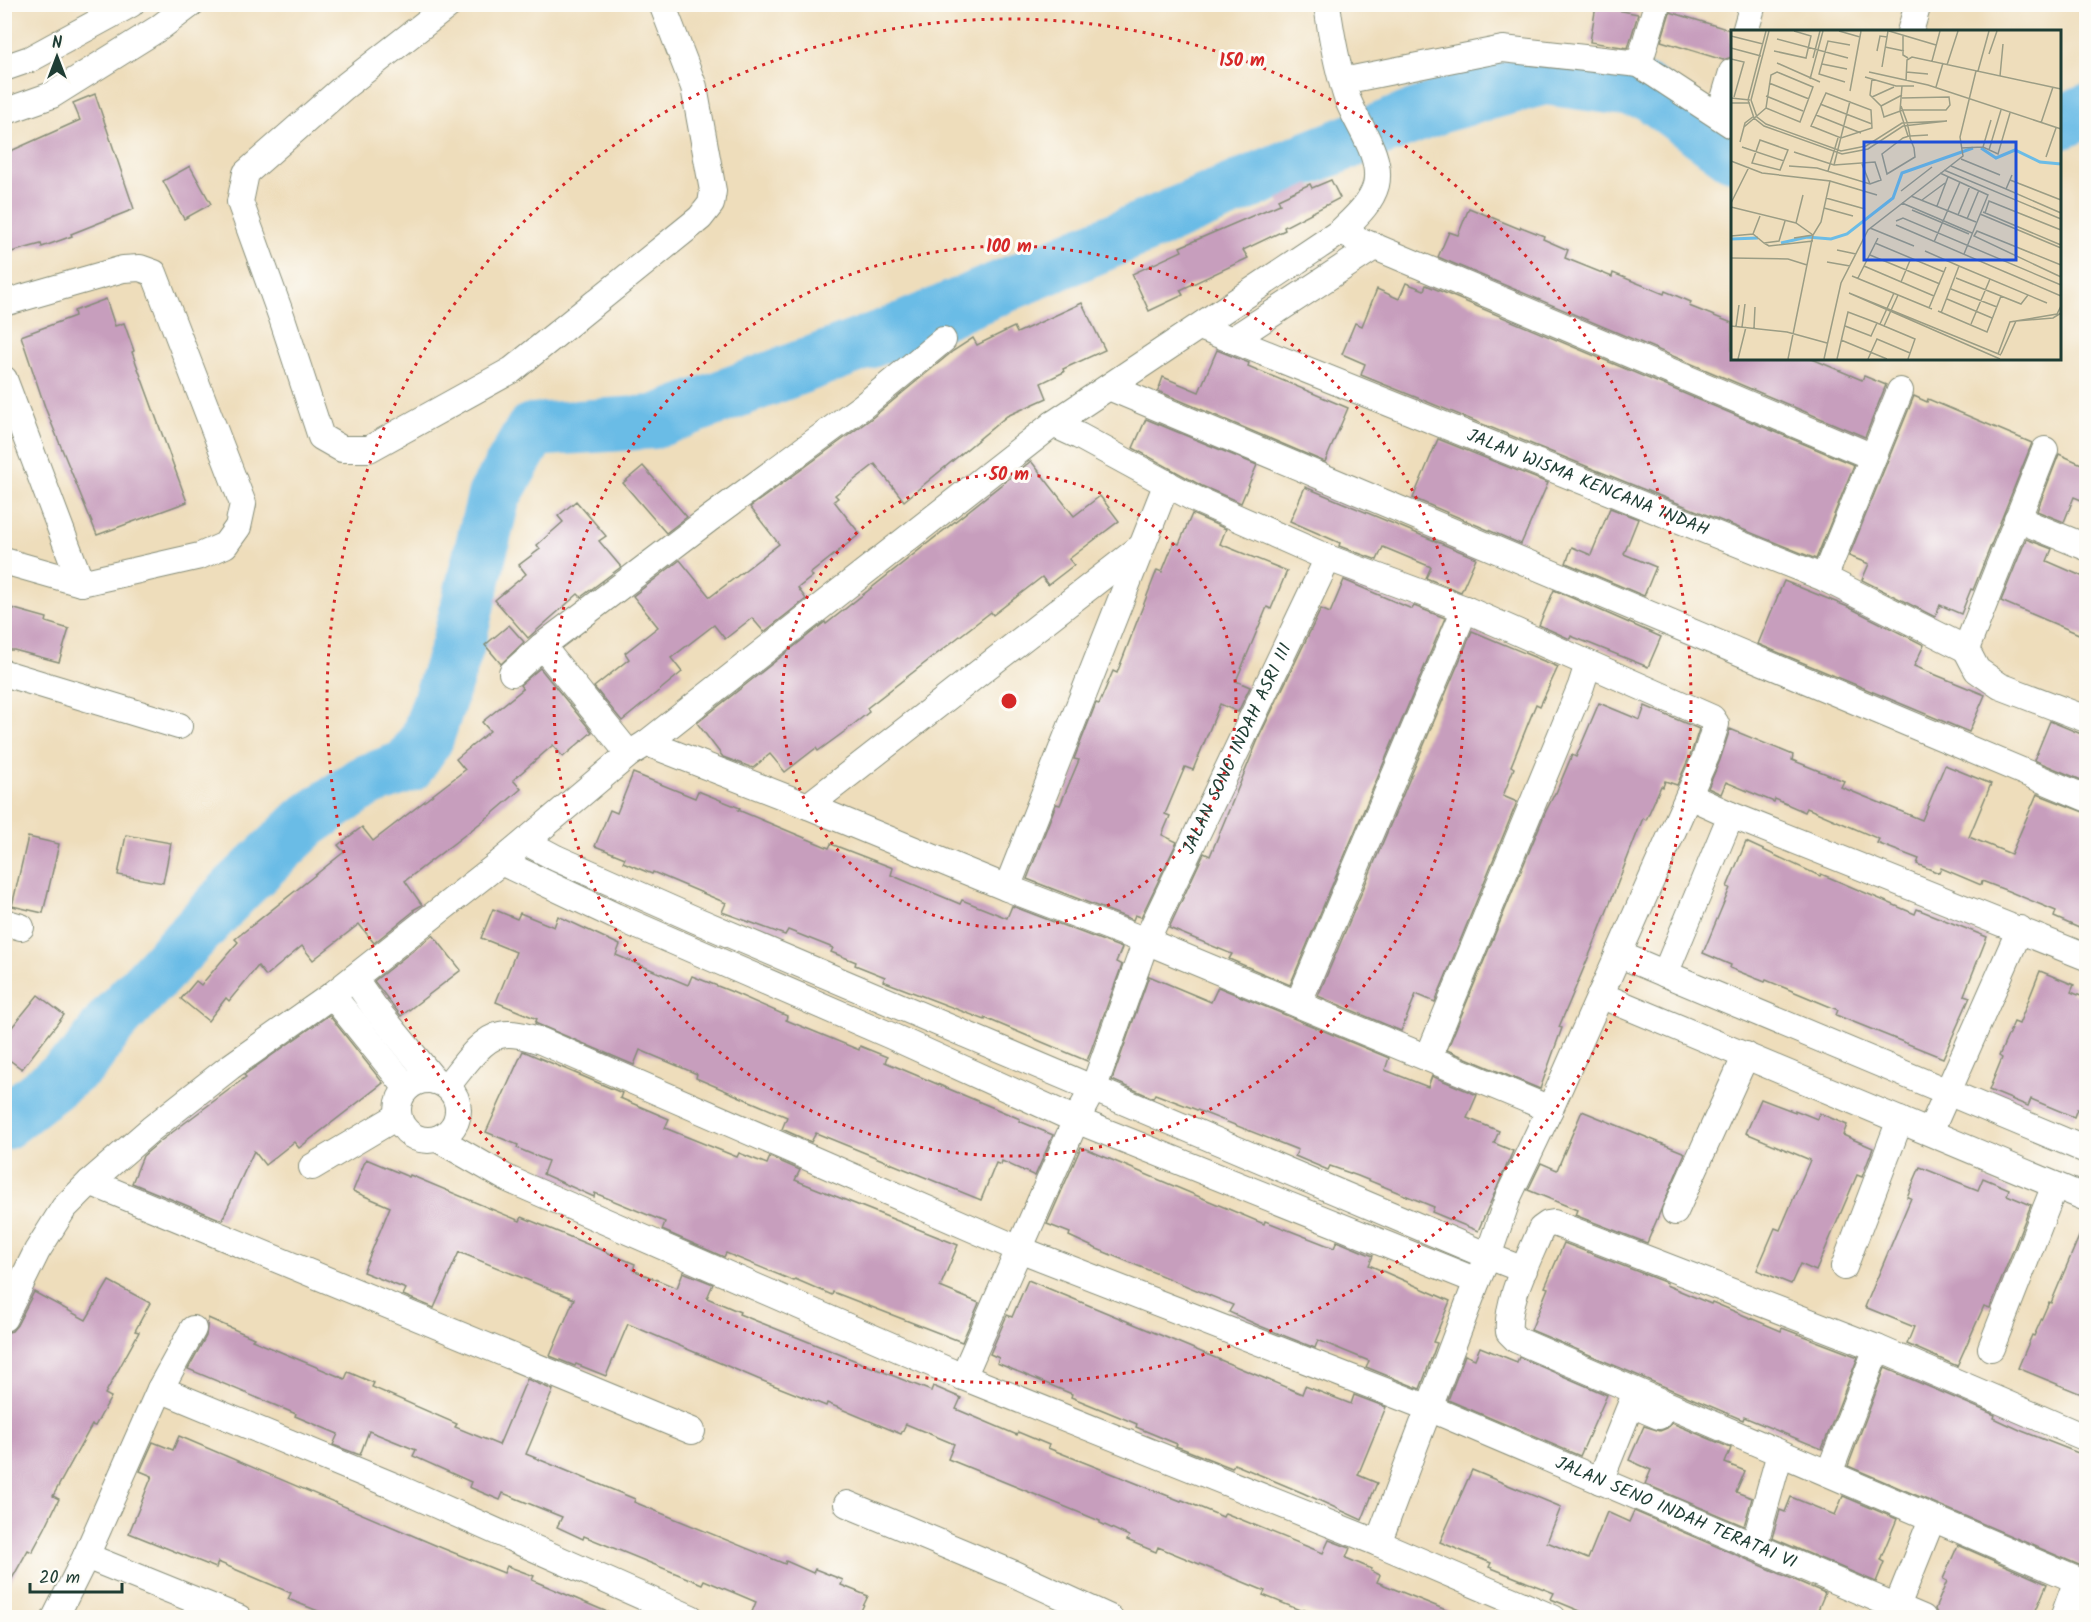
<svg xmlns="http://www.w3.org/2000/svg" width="2091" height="1622" viewBox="0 0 2091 1622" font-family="Kalam,sans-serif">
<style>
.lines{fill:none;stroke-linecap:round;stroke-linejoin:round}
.river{stroke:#6bbce6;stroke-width:54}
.building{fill:#c79ebd}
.minor-casing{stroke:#868d78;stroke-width:28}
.minor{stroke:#fff;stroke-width:26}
.ring{fill:none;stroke:#d62828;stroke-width:3;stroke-dasharray:3 6}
.labels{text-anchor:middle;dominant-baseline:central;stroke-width:6;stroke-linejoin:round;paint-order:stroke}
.street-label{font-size:18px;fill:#1f3d34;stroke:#fdfcf7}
.inset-river{fill:none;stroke:#6bbce6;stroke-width:3}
.inset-road{fill:none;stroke:#9b9d85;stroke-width:1.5}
.view{fill:#1d4ed8;fill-opacity:0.15;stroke:#1d4ed8;stroke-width:3}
.inset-edge{fill:none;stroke:#1f3d34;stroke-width:3}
.centre{fill:#d62828;stroke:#fdfcf7;stroke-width:3}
.ring-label{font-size:18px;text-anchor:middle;font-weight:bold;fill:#d62828;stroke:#fdfcf7;stroke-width:6;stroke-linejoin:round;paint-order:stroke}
</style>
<rect width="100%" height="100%" fill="#fdfcf7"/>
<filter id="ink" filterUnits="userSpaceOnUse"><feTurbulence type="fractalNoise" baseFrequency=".0167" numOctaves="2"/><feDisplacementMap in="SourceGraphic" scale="12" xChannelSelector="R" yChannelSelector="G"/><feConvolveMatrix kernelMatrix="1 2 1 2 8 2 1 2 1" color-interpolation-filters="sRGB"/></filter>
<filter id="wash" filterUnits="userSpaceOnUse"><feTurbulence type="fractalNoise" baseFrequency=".008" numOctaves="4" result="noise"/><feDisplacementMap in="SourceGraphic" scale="24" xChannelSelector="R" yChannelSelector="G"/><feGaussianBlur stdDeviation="1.35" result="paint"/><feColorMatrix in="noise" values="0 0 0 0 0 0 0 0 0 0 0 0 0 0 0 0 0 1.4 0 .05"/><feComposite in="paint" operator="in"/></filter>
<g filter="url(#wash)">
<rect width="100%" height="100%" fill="#edb"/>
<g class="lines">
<g class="river">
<polyline points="2060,123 2086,111"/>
<polyline points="4,1123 83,1061 112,1021 236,889 306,822 364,782 408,766 427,738 458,645 494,496 532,430 654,422 900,330 1306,159 1441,106 1545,78 1647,92 1732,154"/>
</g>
</g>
<g id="blocks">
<g class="building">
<polygon points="1596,6 1638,14 1628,48 1590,42"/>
<polygon points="1670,12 1730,30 1732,57 1723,60 1661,41"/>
<polygon points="95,94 134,209 71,234 72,236 42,247 41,244 4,254 4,154 80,120 73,103"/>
<polygon points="190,166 211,204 184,219 163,181"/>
<polygon points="1331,180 1340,198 1284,227 1285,230 1243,250 1248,258 1180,290 1183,295 1149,311 1132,274 1182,251 1180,247 1280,204 1278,199 1310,184 1312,188"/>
<polygon points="1469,208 1520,229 1521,227 1544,236 1543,239 1568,250 1565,258 1612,277 1613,273 1664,294 1665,291 1691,302 1689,306 1732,323 1732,358 1810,358 1862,380 1864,376 1886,385 1865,437 1438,257 1449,232 1458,235"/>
<polygon points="1406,283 1424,290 1426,285 1854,465 1816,559 1361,375 1365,364 1342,354 1355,323 1362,326 1377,289 1399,299"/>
<polygon points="106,299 115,326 124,323 134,351 132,352 187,502 97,535 46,410 21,336 75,316 74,311"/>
<polygon points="1082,303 1105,350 1063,369 1064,372 1041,383 1047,398 1007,416 904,501 875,464 835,495 838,498 834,501 860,534 810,574 813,576 798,588 806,599 764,632 752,618 725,639 714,625 671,658 682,672 622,721 594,687 629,659 625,653 658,627 633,596 680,560 710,597 779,544 750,507 872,418 953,351 973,338 977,345 1014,327 1017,333"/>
<polygon points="1217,350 1249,363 1248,366 1348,408 1325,462 1158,391 1163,377 1199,392"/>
<polygon points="1914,396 1927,402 1928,399 2032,443 1973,590 1971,589 1961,614 1940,605 1935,617 1862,580 1869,564 1849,556"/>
<polygon points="1146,419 1257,465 1241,503 1202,486 1133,448"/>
<polygon points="1438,439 1548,483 1521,544 1413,498"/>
<polygon points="2059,454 2086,466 2086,502 2074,497 2064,522 2037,511"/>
<polygon points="1031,461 1074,516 1100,496 1119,521 1069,559 1074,565 1048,585 1042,577 993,615 991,612 867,708 869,712 844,732 818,751 816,748 785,772 770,754 753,768 723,757 697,723 825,622 826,624"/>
<polygon points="643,466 687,517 666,533 623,483"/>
<polygon points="1305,487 1476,558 1461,592 1426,578 1431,567 1383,547 1377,560 1339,546 1340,543 1290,521"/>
<polygon points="576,501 606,536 599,541 621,567 581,597 578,594 528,638 495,600 526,574 519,565 540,549 537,545 563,522 558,516"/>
<polygon points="1610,508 1638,519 1624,554 1656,567 1644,596 1566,563 1572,547 1591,555"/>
<polygon points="1192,514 1226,529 1220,544 1287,571 1271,609 1267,607 1236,681 1250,687 1238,712 1220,704 1193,770 1185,767 1165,814 1170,816 1162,835 1177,842 1141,917 1135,915 1133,920 1027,879 1056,804 1060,805 1079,760 1074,759 1096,703 1099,704 1113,671 1117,673 1157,570 1162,572 1174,542 1179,544"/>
<polygon points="2026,539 2052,549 2047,561 2086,578 2086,637 2001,601"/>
<polygon points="1344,580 1412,609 1414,606 1445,618 1290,985 1229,959 1232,954 1169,928 1204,853 1210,856 1260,735 1321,609 1330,613"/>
<polygon points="1784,581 1848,607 1924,645 1914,666 1985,695 1969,732 1758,644"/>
<polygon points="1554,590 1661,637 1648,667 1571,636 1570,639 1539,625"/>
<polygon points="4,606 47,618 46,622 69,629 59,662 14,650 4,650"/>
<polygon points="509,625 524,642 501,664 485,645"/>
<polygon points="1472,631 1558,667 1540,706 1536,704 1511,766 1514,768 1503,796 1517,802 1435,1002 1416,994 1401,1031 1318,996"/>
<polygon points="540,668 592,732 563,757 553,745 513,780 521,789 492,814 405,881 422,905 413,910 414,911 374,943 359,924 313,960 302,946 266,976 258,966 229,1001 226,998 208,1021 181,999 196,981 201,985 238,942 235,939 344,852 338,845 362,827 373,841 465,770 456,759 490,731 482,722 523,689 520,685"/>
<polygon points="1599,703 1640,720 1645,706 1699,729 1692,751 1677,785 1665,781 1663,787 1661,786 1646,820 1643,818 1596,939 1559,1027 1562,1028 1540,1089 1447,1050 1545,813 1555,793 1556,793 1572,755 1576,757"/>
<polygon points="2050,721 2086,736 2086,782 2034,760"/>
<polygon points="1730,729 1793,755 1792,760 1844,781 1841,787 1922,820 1945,765 1991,784 1969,837 2011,854 2037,794 2086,813 2086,931 2054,917 2056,911 2008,891 1982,881 1981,885 1941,868 1939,873 1917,864 1919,859 1877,843 1879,839 1807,808 1805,812 1775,799 1774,802 1726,782 1721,794 1708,788 1720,760"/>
<polygon points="633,773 695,798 698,791 740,808 738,810 829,848 831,844 893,868 891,875 960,904 962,900 1007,918 1012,906 1122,948 1116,962 1122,965 1087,1061 985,1018 985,1020 883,981 885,977 855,965 856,962 831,952 833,948 788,930 785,935 722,912 726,903 653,872 652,874 623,862 625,858 595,846 610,810 617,813"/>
<polygon points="126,835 171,843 163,883 118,875"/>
<polygon points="28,837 59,844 43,913 12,906"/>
<polygon points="1746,842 1820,876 1821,874 1915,914 1917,909 1987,937 1964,995 1970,997 1943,1058 1836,1015 1838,1010 1766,980 1765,982 1730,968 1731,965 1703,953 1730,888 1727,887"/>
<polygon points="493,909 517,919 520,913 554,927 558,916 620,945 616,955 688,985 692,976 730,991 787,1016 786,1020 859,1050 860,1046 887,1057 885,1062 1020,1119 1019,1121 1053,1135 1035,1176 1002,1161 1001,1165 996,1163 981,1200 816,1133 811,1142 782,1129 787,1117 696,1078 697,1074 640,1050 634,1065 535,1023 537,1019 496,1002 516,952 481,938"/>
<polygon points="433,935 461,970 401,1016 374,981"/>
<polygon points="2040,971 2074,985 2071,992 2086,998 2086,1112 2077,1109 2074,1117 2031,1099 2028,1106 1989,1090 2002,1058 1999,1056 2014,1022 2019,1024"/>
<polygon points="1149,976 1211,1002 1218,987 1389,1058 1385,1070 1428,1087 1432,1076 1477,1095 1467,1118 1499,1131 1494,1143 1513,1151 1478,1231 1432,1212 1434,1207 1358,1176 1330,1166 1328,1170 1295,1156 1298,1150 1192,1108 1155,1094 1153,1098 1112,1080"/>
<polygon points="38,995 64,1015 22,1069 4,1056 4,1037"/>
<polygon points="329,1015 383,1083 299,1148 294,1142 265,1165 254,1151 222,1220 132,1183 143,1156 158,1143 246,1077 244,1075"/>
<polygon points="523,1051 622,1093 620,1098 669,1119 665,1128 737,1157 739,1153 767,1164 770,1157 800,1170 795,1180 958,1245 940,1287 979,1303 962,1342 833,1292 832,1295 795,1279 794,1281 726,1253 724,1257 662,1230 665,1222 595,1193 594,1197 543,1174 548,1161 517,1148 518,1145 486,1132"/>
<polygon points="1761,1099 1795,1112 1795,1110 1817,1119 1819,1113 1847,1125 1843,1135 1873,1148 1862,1177 1857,1175 1816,1271 1800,1264 1791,1284 1757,1270 1775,1228 1780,1230 1810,1160 1746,1133"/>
<polygon points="1582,1111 1685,1153 1647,1243 1575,1215 1577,1210 1528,1190 1541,1163 1557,1170"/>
<polygon points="1081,1147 1264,1224 1265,1221 1334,1248 1337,1241 1373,1256 1369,1265 1450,1301 1433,1342 1437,1343 1420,1389 1366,1367 1369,1361 1318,1340 1315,1348 1260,1326 1229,1312 1233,1305 1097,1249 1069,1236 1070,1233 1047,1224"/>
<polygon points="366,1159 409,1177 410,1175 520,1221 522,1217 635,1264 633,1270 677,1288 683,1272 713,1284 707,1298 740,1312 739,1314 931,1391 933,1386 961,1398 956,1409 1017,1435 1018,1432 1049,1445 1048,1448 1181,1501 1182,1500 1223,1517 1225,1513 1323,1553 1329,1540 1350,1548 1346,1558 1372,1569 1371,1571 1380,1575 1377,1582 1463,1617 1325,1617 1303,1609 1302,1611 1263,1595 1265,1591 1158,1547 1156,1552 1127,1540 1129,1536 1100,1523 1100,1521 948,1459 954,1444 906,1424 901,1434 827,1403 826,1406 758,1379 628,1324 606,1376 576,1364 575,1366 550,1356 574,1299 459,1252 434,1308 403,1295 406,1289 363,1272 390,1207 353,1191"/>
<polygon points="1920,1167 1978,1190 1983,1178 2009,1189 2007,1195 2031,1205 1990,1308 1984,1306 1957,1366 1907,1344 1914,1327 1865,1307 1911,1198 1907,1197"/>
<polygon points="2086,1220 2086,1396 2018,1368 2032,1335 2034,1336 2049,1302 2051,1303"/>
<polygon points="1564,1243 1667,1283 1666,1285 1711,1304 1712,1302 1781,1331 1782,1328 1858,1357 1822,1449 1744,1417 1743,1420 1531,1330 1548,1288 1545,1287"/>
<polygon points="1028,1280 1302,1394 1305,1386 1351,1404 1354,1395 1386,1407 1358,1475 1377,1483 1362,1520 1303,1493 1234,1464 1232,1468 1176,1446 1177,1444 1136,1427 1137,1424 1071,1397 1072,1394 997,1363 999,1358 990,1354 1007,1315 1012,1317"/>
<polygon points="109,1281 150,1303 135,1331 139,1332 105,1394 111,1397 95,1426 92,1425 53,1496 59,1499 45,1528 32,1552 28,1550 4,1593 4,1333 12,1331 17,1325 34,1292 86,1320"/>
<polygon points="208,1318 254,1338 252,1340 345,1379 348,1372 374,1383 372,1387 457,1424 455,1427 499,1445 527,1379 553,1390 526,1454 635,1499 634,1502 785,1564 786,1561 813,1573 815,1569 843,1580 841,1585 868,1596 858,1617 750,1617 756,1602 704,1580 702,1584 584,1536 583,1539 557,1527 562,1517 503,1493 500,1500 469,1487 471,1482 413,1456 416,1450 369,1431 360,1455 333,1445 338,1434 295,1416 296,1414 188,1369 206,1336"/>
<polygon points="1480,1347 1517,1362 1519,1357 1607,1395 1580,1456 1448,1400 1465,1355 1475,1359"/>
<polygon points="1885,1368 1995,1415 1994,1418 2022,1431 2086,1456 2086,1568 1848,1466"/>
<polygon points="1672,1423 1731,1448 1725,1463 1745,1471 1736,1492 1752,1498 1744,1526 1645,1484 1651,1470 1629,1460 1644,1426 1660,1431 1667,1428"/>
<polygon points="179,1436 442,1548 504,1573 507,1566 534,1576 532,1580 619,1617 333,1617 288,1599 291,1593 218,1562 216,1568 129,1533 152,1476 140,1471 153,1442 173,1450"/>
<polygon points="1472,1470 1561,1507 1547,1542 1588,1559 1607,1512 1629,1522 1634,1511 1825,1593 1815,1617 1577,1617 1580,1611 1551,1599 1554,1593 1489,1567 1491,1563 1440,1542"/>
<polygon points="1843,1496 1897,1519 1880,1560 1884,1562 1876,1582 1772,1538 1780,1510 1785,1512 1791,1497 1835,1515"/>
<polygon points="1958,1545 2047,1584 2033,1617 1938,1617 1935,1609 1947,1581 1943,1579"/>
</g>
</g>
</g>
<g filter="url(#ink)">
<use href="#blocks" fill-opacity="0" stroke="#868d78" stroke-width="1.5"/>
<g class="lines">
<defs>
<g id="minor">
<polyline points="450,4 344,87 246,173 240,202 282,318 321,437 342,449 369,449 512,370 700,218 711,204 713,191 694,87 662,4"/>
<polyline points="1745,32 1753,4"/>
<polyline points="1910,32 1918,4"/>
<polyline points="1639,64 1657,4"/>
<polyline points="4,68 30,59 131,4"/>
<polyline points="1343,81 1503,49 1639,64 1732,125"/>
<polyline points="4,112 52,95 159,28 191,4"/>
<polyline points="1719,116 1732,72"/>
<polyline points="1340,232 1873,457"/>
<polyline points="4,303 123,269 140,268 154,273 243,504 238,527 225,545 200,556 81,583 4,561"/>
<path id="s1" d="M1200,327L1824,578L1966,649L2045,450"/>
<polyline points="1232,340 1374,247"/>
<polyline points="4,379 81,583"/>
<polyline points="1109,387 2086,798"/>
<polyline points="1053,424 1079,436 1195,499 1328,558 1465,609 1712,718 1716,724 1706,756 1550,1109 1509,1195 1488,1256 1477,1281 1378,1543"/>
<polyline points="2017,519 2086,547"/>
<polyline points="1824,578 1900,391"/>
<polyline points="542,646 629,754"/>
<polyline points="1966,649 1977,670 2000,686 2086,719"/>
<polyline points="4,673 179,726"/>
<polyline points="512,673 542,646 709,519 863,406 943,340"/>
<polyline points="647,743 808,806 1007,888 1146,941 1550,1109"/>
<polyline points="1689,796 1731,815"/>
<polyline points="808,806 1142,546"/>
<polyline points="526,842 556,858 696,920 1488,1256 1524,1270"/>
<polyline points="501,862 615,916 889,1035 1076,1120 1477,1281"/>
<polyline points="1007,888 1167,483"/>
<polyline points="4,922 21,927"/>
<polyline points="1618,954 2086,1150"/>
<polyline points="1665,974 1731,815 2086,957"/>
<polyline points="354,978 375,1008 435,1081"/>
<polyline points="332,995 407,1088"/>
<polyline points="1600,995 2086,1198"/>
<polyline points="1298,1004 1465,609"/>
<polyline points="1428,1058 1581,686 1588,664"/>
<circle cx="428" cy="1110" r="30"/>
<path id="s2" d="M447,1086C460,1071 480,1039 500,1035C514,1032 528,1037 541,1041L1019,1249L1429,1408L1923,1618"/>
<polyline points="1930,1132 2020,929"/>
<polyline points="438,1139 508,1179 963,1377 1378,1543 1553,1618"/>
<polyline points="312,1167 398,1116"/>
<polyline points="90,1182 692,1431"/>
<polyline points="1675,1212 1746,1055"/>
<polyline points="1844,1267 1900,1120"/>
<path d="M4,1318L37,1251L64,1208L90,1182L151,1129L230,1067L332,995L501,862L629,754L647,743L1053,424L1340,232C1353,219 1371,204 1376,185C1383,154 1355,123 1346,95C1337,66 1331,34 1327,4"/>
<polyline points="1991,1348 2055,1185"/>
<path id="s3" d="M963,1377L1076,1120L1094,1087L1146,941L1328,558"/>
<polyline points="160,1389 394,1486 691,1618"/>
<path d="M2086,1438L1877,1348L1554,1223L1548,1224L1541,1229C1529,1259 1506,1300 1509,1332L1517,1340L2086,1584"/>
<polyline points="1829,1473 1877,1348"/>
<polyline points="1600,1481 1631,1404 1659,1416"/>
<polyline points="847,1504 1012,1573 1110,1618"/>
<polyline points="1754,1546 1777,1464"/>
<polyline points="86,1556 239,1618"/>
<polyline points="1897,1606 1928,1529"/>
<polyline points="55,1618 86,1556 160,1389 193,1329"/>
<polyline points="2063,1618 2073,1591"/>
</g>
</defs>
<use href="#minor" class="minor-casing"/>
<use href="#minor" class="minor"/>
</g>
</g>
<g class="ring">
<circle cx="1009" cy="701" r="227"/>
<circle cx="1009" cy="701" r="455"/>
<circle cx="1009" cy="701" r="682"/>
</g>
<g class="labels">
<g class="street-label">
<text stroke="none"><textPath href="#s1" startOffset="418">JALAN WISMA KENCANA INDAH</textPath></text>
<text stroke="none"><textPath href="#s3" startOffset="686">JALAN SONO INDAH ASRI III</textPath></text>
<text stroke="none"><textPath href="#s2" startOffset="1346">JALAN SENO INDAH TERATAI VI</textPath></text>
</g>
</g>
<g transform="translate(1731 30)">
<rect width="330" height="330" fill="#edb"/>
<path class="inset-river" d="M250,118L265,128L284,120L309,132L330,134M0,209L27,208M50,213L76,207L100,209L116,204L162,168L171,143L242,118"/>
<path class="inset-road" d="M35,1L17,70L23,88L33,96L111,124L137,119L172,96L216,91M38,1L20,70L26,87L35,94L110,121L135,116L171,93L216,91M108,1L129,7M158,1L205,15M0,6L32,14M172,6V25L177,28M46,9L117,28M46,9L117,28M154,17L173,21M0,18L30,26M43,21L75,28L80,6L63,1M146,21L149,6L156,7M258,24L266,1M82,28L89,1M0,29L13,32L3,67M201,31L209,1M46,33L89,52M91,34L116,39M216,35L227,1M151,37L157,1M247,41L258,1M46,42L82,57L69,92L35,78L40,45ZM138,42L197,55L330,99M175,42L197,44M269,46L272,14M134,47L165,56H183M79,49L92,1M141,49L139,65L150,76L153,87L172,80H215L219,75L218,67L171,68M175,51L176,30L181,27L330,59M114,52L88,44L97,11L119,15M38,53L78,69M171,56L169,81L177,106M205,57L212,33M119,61L130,1M95,63L140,80L141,98L110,108L80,96ZM35,66L72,81M141,67L163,57M0,68L19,70M0,73H19M89,74L141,94M150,76L171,65M170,76L176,92L179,106V108L183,118L184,127L156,144L151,124L172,108L178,106H179L197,105M85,85L130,103M310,93L322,57M13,97L35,78M29,110L57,120L49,140L21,133ZM9,112L14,93L23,86M11,117L53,131M252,117L260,90M230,118L252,117L267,124L279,83M258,120L270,80M315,127L325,98M230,129L269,145M0,131L31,143L99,151L90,192L82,205L57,329M131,134L139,154M103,135L119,71M58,136L86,138L139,154L150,150L144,132L103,135L63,122M220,136L275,159L281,145M213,140L330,189M97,141L107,108M209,143L257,165L233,224M279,150L330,170M99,151L146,165M275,159L330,183M170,161L201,137M180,166L245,192M95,168L134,179M191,170L214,153M0,173L18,137M171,173L241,203M206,176L217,147M0,177L65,193L82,205M93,178L122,186M181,180L238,204M252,182L330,215M254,183L258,171L330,200M249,184L330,218M227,185L239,156M236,189L248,160M165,191L172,188L330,255M65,193L72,165M165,195L330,266M139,198L183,216M22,204L29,186M0,206L22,204L33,213L48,211L54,191M63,208L82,205M203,212L229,152M33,213L38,216L82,211M144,213L213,242M106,220L125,224M194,221L228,236L210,283M139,225L209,254M0,228L57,229L76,235M96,232L119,236M330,235L246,201L243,206L330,247M133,236L203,266M228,236L316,273M121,246L201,279M127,248L147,208M225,248L290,274L297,265M170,252L180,228M220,259L266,277M216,269L261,288M198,278L215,237M207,281L256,302L270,266M146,293L184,309L177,329M149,294L163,263M240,294L259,249M0,296L56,302L96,313M5,296L8,275M153,296L167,265M11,297L14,274M23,298L24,277M110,310L156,329M267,324L279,292L326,284L330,276M270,324L285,291L322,288L330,283M7,329L15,297M93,329L110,253L137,200L232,126L229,107L245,41M106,329L112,303L117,282L146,293L140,306L114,296M137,329L146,309L179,323M269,329L118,263L270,325"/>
<path class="view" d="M133,112H285V230H133Z"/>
<rect width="330" height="330" class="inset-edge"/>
</g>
<circle cx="1009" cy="701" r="9" class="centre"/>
<g class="ring-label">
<text x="1242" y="66">150 m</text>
<text x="1009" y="252">100 m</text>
<text x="1009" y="480">50 m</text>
</g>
<rect width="2091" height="1622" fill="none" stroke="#fdfcf7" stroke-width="24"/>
<g transform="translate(57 57)" stroke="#fdfcf7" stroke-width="4.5" paint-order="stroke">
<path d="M0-4.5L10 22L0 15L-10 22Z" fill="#1f3d34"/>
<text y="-9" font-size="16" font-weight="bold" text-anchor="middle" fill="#1f3d34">N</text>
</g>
<path d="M30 1583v9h92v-9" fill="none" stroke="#1f3d34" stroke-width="3"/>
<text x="39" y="1583" font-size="18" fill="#1f3d34" stroke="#fdfcf7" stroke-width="4.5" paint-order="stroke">20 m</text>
</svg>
